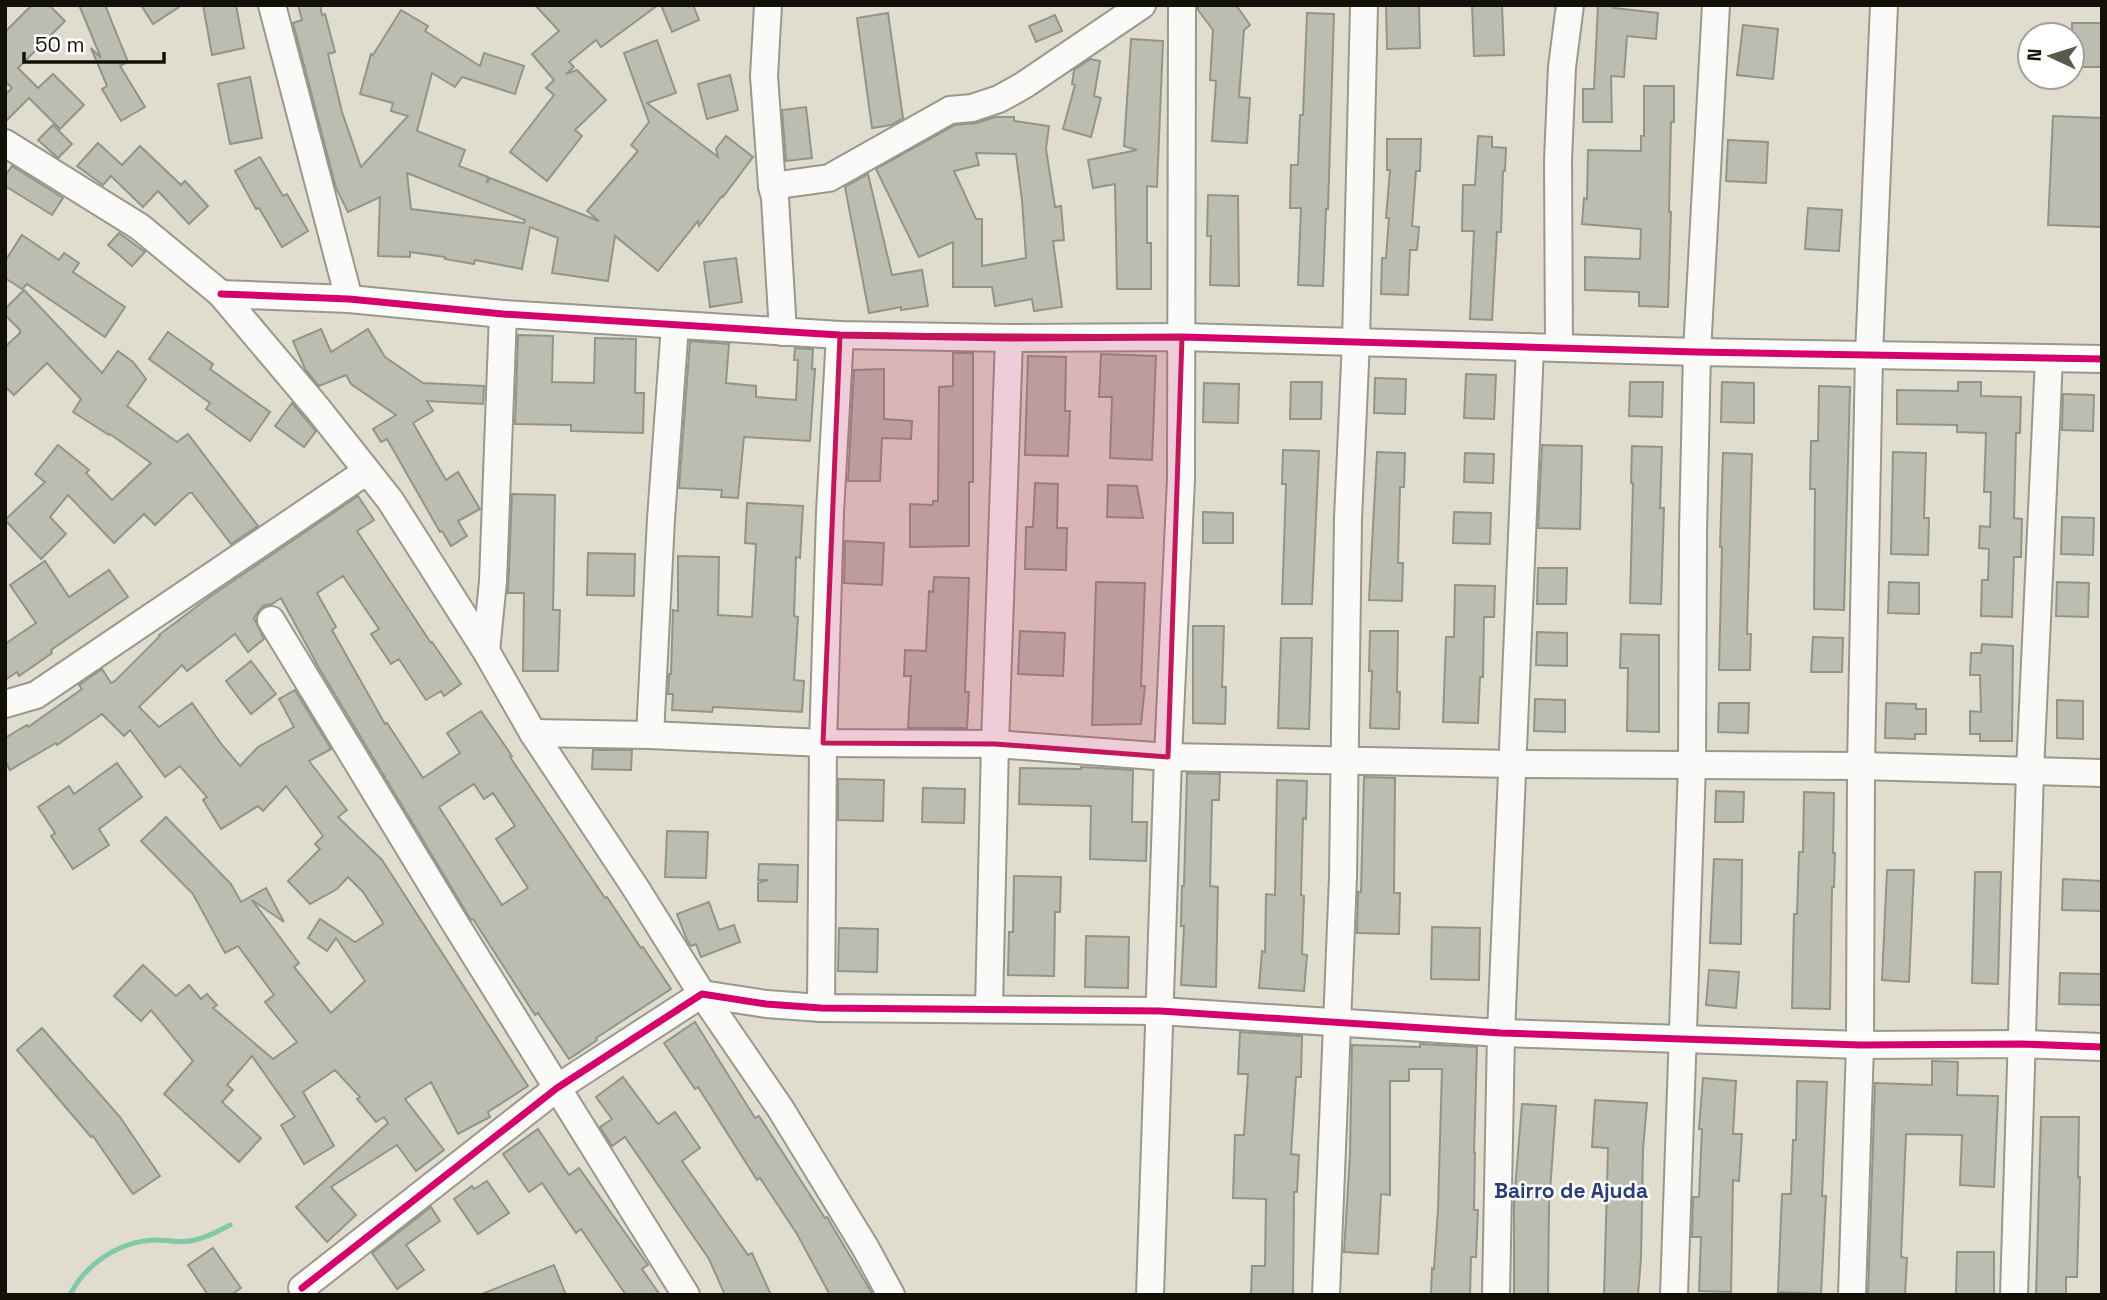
<svg xmlns="http://www.w3.org/2000/svg" width="2107" height="1300" viewBox="0 0 2107 1300" font-family="'Space Grotesk',sans-serif">
<style>
.lines{fill:none;stroke-linecap:round;stroke-linejoin:round}
.stream{stroke:#82c8a8;stroke-width:5}
.building{fill:#bcbdb1;stroke:#939489;stroke-width:2;fill-rule:evenodd}
.minor-casing{stroke:#9a978b;stroke-width:30}
.minor{stroke:#fafaf8;stroke-width:26}
.cycleway-casing{stroke:#fff;stroke-width:11}
.cycleway{stroke:#d6006c;stroke-width:7}
.marked{fill:#c2185b;fill-opacity:0.2;stroke:#c2185b;stroke-width:5;stroke-linejoin:round}
.labels{text-anchor:middle;dominant-baseline:central;stroke-width:5;stroke-linejoin:round;paint-order:stroke}
.neighbourhood-label{font-size:21px;font-weight:bold;fill:#2c3e77;stroke:#fff}
</style>
<rect width="100%" height="100%" fill="#e1ddce"/>
<g class="lines">
<path class="stream" d="M70,1295C86,1263 121,1240 158,1240C171,1240 182,1244 195,1240C208,1237 219,1231 230,1225"/>
</g>
<g class="building">
<polygon points="32,5 49,5 65,21 18,68 38,88 53,74 84,105 60,129 29,98 5,122 5,95 12,88 5,81 5,32"/>
<polygon points="79,5 105,5 128,62 120,66 145,107 121,121 102,89 107,86 91,48 101,58"/>
<polygon points="141,5 182,5 153,24"/>
<polygon points="203,5 236,5 244,48 212,55"/>
<path d="M298,5H320L322,15L325,14L335,52L328,54L342,112L361,167L408,116L391,111L393,103L360,94L371,54L373,55L401,10L428,26L425,31L480,66L484,53L524,66L515,94L462,77L455,87L432,73L417,131L465,150L459,166L488,177L487,183L490,178L599,221L587,211L638,151L631,145L649,122L624,53L657,40L676,93L647,103L718,157L716,149L726,136L753,157L723,197L722,196L699,226L698,221L658,271L615,236L608,281L552,273L558,238L530,227L522,269L475,260L474,264L445,259V257L410,252V257L378,256L380,197L348,212L336,188L293,23L302,20ZM407,173L525,220L524,223L411,209Z"/>
<polygon points="535,5 658,5 601,47 596,40 569,62 574,67 566,74 577,70 606,100 575,130 582,136 547,181 510,152 554,95 546,88 554,80 532,54 559,31"/>
<polygon points="661,5 693,5 699,20 672,32"/>
<polygon points="1198,5 1236,5 1250,25 1244,30 1239,97 1250,98 1247,143 1212,141 1216,81 1210,80 1213,30 1198,10"/>
<polygon points="1386,5 1419,5 1420,48 1387,49"/>
<polygon points="1472,5 1502,5 1504,55 1474,56"/>
<polygon points="1598,5 1615,5 1614,8 1658,13 1656,39 1627,36 1624,77 1611,76 1612,122 1583,122 1583,89 1594,89"/>
<polygon points="888,13 903,118 891,125 872,128 857,18"/>
<polygon points="1307,13 1334,14 1328,209 1326,209 1323,286 1298,285 1301,208 1290,208 1291,165 1298,165 1300,115 1303,115"/>
<polygon points="1055,15 1062,31 1036,42 1029,26"/>
<rect x="2072" y="23" width="30" height="44"/>
<polygon points="1743,25 1778,29 1773,79 1737,75"/>
<polygon points="1131,39 1163,41 1157,187 1147,186 1147,243 1151,243 1151,289 1117,289 1115,184 1093,188 1088,160 1137,150 1124,146"/>
<polygon points="1090,59 1100,61 1094,96 1101,98 1091,137 1063,129 1075,85 1072,84 1074,70"/>
<polygon points="730,75 738,110 707,119 698,84"/>
<polygon points="250,77 262,138 230,144 218,84"/>
<polygon points="1644,86 1674,86 1674,122 1671,122 1669,212 1671,212 1668,307 1639,306 1639,292 1585,290 1585,257 1640,259 1641,229 1582,224 1584,198 1587,199 1588,150 1641,151 1641,136 1644,136"/>
<polygon points="806,107 812,158 786,161 782,110"/>
<polygon points="2053,116 2102,118 2102,227 2048,225"/>
<path d="M995,117H1014V121L1049,126L1046,149L1055,207L1061,206L1064,240L1053,241L1062,307L1034,311L1032,299L995,306L992,287H953V242L919,257L876,169L955,125L977,123ZM976,153L1016,154L1022,200L1026,258L982,266V219H976L954,171L979,165Z"/>
<polygon points="53,125 72,144 58,158 38,140"/>
<polygon points="1478,136 1492,137 1492,147 1506,148 1505,171 1503,171 1501,232 1497,232 1492,320 1470,319 1474,231 1462,231 1463,185 1475,185"/>
<polygon points="1387,139 1421,139 1420,171 1416,171 1412,226 1419,227 1417,250 1410,250 1408,295 1381,294 1382,258 1386,258 1389,218 1386,218 1390,170 1387,170"/>
<polygon points="1728,140 1768,142 1766,183 1726,181"/>
<polygon points="98,143 122,165 140,146 181,185 185,181 208,206 189,224 158,191 143,207 111,176 103,185 77,166"/>
<polygon points="260,157 283,196 287,194 308,231 282,247 259,208 256,209 235,171"/>
<polygon points="12,166 63,198 52,215 5,186 5,176"/>
<polygon points="868,174 892,275 922,270 928,306 901,310 901,307 869,313 845,187"/>
<polygon points="1208,195 1238,196 1239,286 1210,285 1211,236 1207,236"/>
<polygon points="1808,208 1842,210 1839,251 1805,249"/>
<polygon points="119,233 145,252 132,266 108,245"/>
<polygon points="22,235 59,260 64,253 79,263 73,272 125,307 105,337 27,284 22,289 5,278 5,261"/>
<polygon points="736,258 742,302 710,307 704,262"/>
<polygon points="24,290 102,373 118,351 133,362 146,379 127,406 177,442 188,434 258,526 231,544 192,493 189,493 155,525 144,514 114,543 68,495 50,517 66,534 41,559 5,520 45,482 35,474 58,445 89,470 86,473 112,500 151,463 110,434 109,435 73,412 81,399 47,363 14,395 5,386 5,347 20,333 20,330 5,315 5,309"/>
<polygon points="321,329 331,352 368,329 385,357 423,383 484,386 483,404 427,401 433,411 413,423 446,480 458,472 480,509 458,521 467,536 451,546 442,531 440,532 387,439 381,442 373,429 396,415 351,384 346,375 319,386 305,369 293,341"/>
<polygon points="168,332 213,364 210,369 270,412 250,441 206,409 210,403 149,359"/>
<polygon points="518,335 553,336 552,382 594,383 595,338 636,339 635,393 644,393 643,433 571,431 571,425 515,424"/>
<polygon points="690,341 729,344 726,383 756,386 756,397 796,400 798,360 794,360 795,348 813,349 812,369 815,369 810,441 744,437 738,498 721,497 722,490 679,488"/>
<polygon points="953,353 973,353 973,482 969,482 969,546 910,547 910,504 933,505 933,501 938,501 939,387 953,386"/>
<polygon points="1101,354 1156,356 1152,460 1110,458 1112,397 1099,397"/>
<polygon points="1028,356 1066,357 1065,411 1070,411 1068,456 1025,455"/>
<polygon points="884,369 884,419 912,421 911,439 882,438 880,481 848,481 854,370"/>
<polygon points="1466,374 1496,375 1494,419 1464,418"/>
<polygon points="1375,378 1406,379 1405,414 1374,413"/>
<polygon points="1291,382 1322,382 1321,419 1290,419"/>
<polygon points="1630,382 1663,382 1662,417 1629,416"/>
<polygon points="1722,382 1754,383 1754,423 1721,422"/>
<polygon points="1958,382 1981,382 1981,396 2021,397 2020,433 2016,433 2014,518 2022,519 2021,557 2014,557 2012,617 1981,616 1982,580 1988,580 1989,549 1979,548 1980,526 1990,527 1991,492 1984,492 1986,433 1957,432 1957,425 1897,424 1897,390 1958,391"/>
<polygon points="1204,383 1239,384 1238,423 1203,422"/>
<polygon points="1819,386 1850,387 1844,610 1814,609 1815,489 1810,489 1811,441 1818,441"/>
<polygon points="2063,394 2094,395 2093,431 2062,430"/>
<polygon points="292,403 316,431 304,447 275,426"/>
<polygon points="1542,445 1582,446 1580,529 1538,528"/>
<polygon points="1632,446 1662,447 1660,508 1664,508 1661,604 1630,603 1633,483 1631,483"/>
<polygon points="1283,450 1319,451 1312,604 1282,604 1286,484 1282,484"/>
<polygon points="1377,452 1405,453 1404,487 1400,487 1398,563 1403,563 1402,601 1369,600"/>
<polygon points="1893,452 1926,453 1924,518 1929,518 1928,555 1891,554"/>
<polygon points="1465,453 1494,454 1493,483 1464,482"/>
<polygon points="1723,453 1752,454 1747,634 1751,634 1750,670 1719,670 1722,547 1720,547"/>
<polygon points="1035,483 1058,484 1057,528 1067,528 1066,570 1025,569 1026,527 1033,527"/>
<polygon points="1108,485 1137,486 1143,518 1107,517"/>
<polygon points="512,494 555,495 553,610 560,610 558,671 523,671 524,593 508,593"/>
<path d="M358,496L374,520L357,531L431,643L432,642L461,684L444,696L441,691L426,700L399,659L391,664L371,634L379,629L343,576L317,593L336,627L332,630L385,724L387,723L423,778L460,753L447,733L481,711L512,756L510,757L605,898L607,897L641,948L643,947L671,989L596,1038L597,1040L569,1059L538,1013L535,1015L473,919L471,920L319,668L281,598L272,604L263,606L258,612L254,618L264,639L248,652L235,634L187,671L182,665L139,707L159,727L192,703L222,745L240,766L258,747L294,727L279,699L295,690L331,749L309,761L347,810L338,817L382,860L528,1086L488,1112L490,1117L458,1134L431,1082L405,1099L444,1150L416,1171L397,1145L331,1187L356,1215L327,1242L296,1207L388,1123L384,1117L376,1122L357,1099L360,1097L335,1070L303,1092L334,1146L304,1164L281,1125L295,1117L252,1056L227,1085L233,1090L222,1102L261,1138L239,1162L164,1094L193,1061L151,1010L141,1021L114,996L143,965L176,996L189,985L201,999L207,994L217,1005L213,1008L273,1059L297,1042L265,1002L274,995L238,946L225,953L193,894L141,841L166,817L231,884L241,902L266,888L284,922L252,900L299,963L294,967L331,1013L365,981L336,938L327,951L308,938L320,919L355,942L383,924L382,921L363,892L348,877L337,889L310,904L288,881L320,849L315,844L323,836L286,786L263,811L258,806L221,829L203,800L207,797L180,766L165,777L130,730L124,736L102,714L57,745L56,743L10,770L5,761V738L27,725L28,727L82,689L79,685L102,669L111,683L115,681L160,636L159,635L208,598ZM474,784L484,799L493,793L515,826L496,839L528,888L502,905L439,807Z"/>
<polygon points="747,503 803,506 800,558 796,557 794,616 798,617 794,680 804,681 802,712 713,707 712,712 672,710 673,694 668,694 669,674 671,674 673,610 678,611 678,556 719,557 718,615 752,617 756,544 745,543"/>
<polygon points="1203,512 1233,513 1233,543 1203,543"/>
<polygon points="1454,512 1491,513 1490,544 1453,543"/>
<polygon points="2062,517 2094,518 2093,555 2061,554"/>
<polygon points="845,541 884,543 882,585 844,583"/>
<polygon points="588,553 635,554 634,596 587,595"/>
<polygon points="45,561 69,597 109,570 128,597 51,650 52,653 19,676 17,672 5,680 5,644 36,623 10,585"/>
<polygon points="1538,568 1567,568 1566,604 1537,604"/>
<polygon points="934,577 969,578 965,692 969,692 967,728 908,728 911,676 904,676 905,650 926,651 929,591 933,592"/>
<polygon points="1096,582 1145,583 1141,686 1145,686 1141,724 1092,725"/>
<polygon points="1889,582 1919,583 1919,614 1888,613"/>
<polygon points="2057,582 2089,583 2088,617 2056,616"/>
<polygon points="1455,585 1495,586 1494,617 1484,617 1483,677 1480,677 1478,723 1443,722 1446,637 1454,637"/>
<polygon points="1193,626 1224,626 1222,687 1226,687 1225,724 1193,723"/>
<polygon points="1020,631 1065,633 1063,676 1018,674"/>
<polygon points="1370,631 1398,631 1397,692 1400,692 1399,729 1370,728 1372,671 1369,671"/>
<polygon points="1537,632 1567,633 1567,666 1536,665"/>
<polygon points="1621,634 1659,635 1659,732 1627,731 1628,668 1620,668"/>
<polygon points="1813,637 1843,638 1842,672 1811,672"/>
<polygon points="1281,638 1312,638 1309,729 1278,728"/>
<polygon points="1982,644 2013,646 2012,741 1980,741 1980,734 1970,734 1970,711 1981,712 1980,675 1970,675 1971,653 1981,653"/>
<polygon points="251,661 276,694 251,714 226,681"/>
<polygon points="1535,699 1565,700 1565,732 1534,731"/>
<polygon points="2057,700 2083,701 2083,739 2057,738"/>
<polygon points="1719,703 1749,703 1748,733 1718,732"/>
<polygon points="1886,703 1916,704 1916,709 1926,709 1926,734 1915,734 1915,739 1885,738"/>
<polygon points="593,750 632,750 631,770 592,769"/>
<polygon points="117,763 142,797 99,829 109,845 73,869 51,836 55,833 38,807 69,786 74,794"/>
<polygon points="1081,767 1133,770 1132,822 1147,822 1146,861 1090,859 1091,806 1019,804 1020,768 1081,769"/>
<polygon points="1187,773 1220,774 1219,800 1212,800 1210,886 1218,887 1216,987 1181,985 1184,926 1181,926 1182,886 1184,886"/>
<polygon points="1364,777 1395,778 1394,893 1400,893 1399,934 1357,933 1358,892 1361,892"/>
<polygon points="838,779 884,780 883,821 838,820"/>
<polygon points="1277,780 1307,781 1306,819 1303,818 1301,895 1304,896 1302,954 1307,955 1304,991 1259,988 1262,951 1265,952 1266,894 1275,895"/>
<polygon points="923,788 965,789 964,823 922,822"/>
<polygon points="1716,791 1744,792 1743,822 1715,822"/>
<polygon points="1804,792 1834,793 1833,853 1835,853 1834,887 1832,887 1830,1009 1792,1008 1794,914 1797,914 1799,852 1803,852"/>
<polygon points="667,831 708,832 706,878 665,877"/>
<polygon points="1714,859 1742,860 1741,944 1710,943"/>
<polygon points="759,864 798,865 797,902 758,901 758,883 768,880 758,880"/>
<polygon points="1887,870 1914,870 1909,982 1882,980"/>
<polygon points="1975,872 2001,872 1998,984 1972,983"/>
<polygon points="1014,876 1061,877 1060,912 1055,912 1054,976 1008,975 1009,932 1013,932"/>
<polygon points="2063,879 2102,881 2102,911 2062,910"/>
<polygon points="709,902 719,930 734,925 740,942 701,957 696,944 691,946 687,940 677,914"/>
<polygon points="1432,927 1480,928 1479,980 1431,979"/>
<polygon points="839,928 878,929 877,972 838,971"/>
<polygon points="1086,936 1129,937 1128,988 1085,987"/>
<polygon points="1709,970 1739,972 1736,1008 1706,1005"/>
<polygon points="2060,973 2102,974 2102,1005 2059,1004"/>
<polygon points="695,1022 755,1118 759,1116 825,1218 827,1217 873,1295 830,1295 797,1234 760,1178 757,1180 698,1087 695,1089 664,1043"/>
<polygon points="42,1028 120,1117 160,1176 133,1194 93,1136 91,1137 17,1050"/>
<polygon points="1240,1032 1302,1036 1301,1077 1296,1077 1291,1154 1299,1155 1297,1192 1294,1192 1293,1295 1251,1295 1252,1266 1265,1266 1266,1199 1233,1198 1235,1135 1244,1135 1248,1074 1238,1074"/>
<polygon points="1420,1044 1477,1047 1474,1153 1475,1153 1474,1210 1478,1210 1476,1257 1471,1257 1470,1295 1431,1295 1432,1268 1434,1269 1438,1209 1442,1069 1409,1069 1409,1081 1390,1081 1390,1195 1381,1194 1378,1254 1344,1252 1350,1155 1352,1045 1420,1047"/>
<polygon points="1932,1061 1958,1062 1957,1095 1998,1096 1994,1187 1960,1185 1962,1135 1906,1134 1901,1257 1907,1258 1905,1295 1868,1295 1875,1083 1932,1085"/>
<polygon points="623,1077 658,1124 675,1112 700,1148 682,1161 748,1255 752,1253 771,1295 725,1295 709,1259 625,1137 612,1146 600,1127 612,1119 596,1097"/>
<polygon points="1703,1078 1736,1081 1733,1134 1742,1134 1739,1181 1733,1180 1731,1292 1699,1291 1701,1237 1692,1237 1693,1197 1699,1197 1702,1129 1699,1129"/>
<polygon points="1797,1081 1827,1082 1822,1196 1826,1196 1821,1294 1778,1292 1782,1194 1791,1194 1793,1140 1796,1140"/>
<polygon points="1595,1100 1647,1103 1643,1149 1641,1258 1638,1295 1604,1295 1608,1148 1592,1147"/>
<polygon points="1522,1104 1556,1106 1549,1206 1548,1295 1514,1295 1514,1202"/>
<polygon points="2041,1117 2079,1117 2078,1177 2080,1177 2077,1277 2066,1277 2066,1295 2036,1295"/>
<polygon points="538,1129 569,1175 579,1168 648,1265 642,1269 660,1295 626,1295 581,1229 576,1233 542,1183 529,1192 503,1154"/>
<polygon points="487,1181 509,1213 478,1234 454,1199 472,1186 474,1189"/>
<polygon points="431,1207 440,1221 406,1245 424,1270 397,1289 372,1253"/>
<polygon points="213,1248 241,1288 231,1295 208,1295 188,1265"/>
<polygon points="1957,1252 1994,1252 1994,1295 1956,1295"/>
<polygon points="554,1265 566,1295 482,1295 482,1294"/>
</g>
<g class="lines">
<defs>
<g id="minor">
<polyline points="272,5 349,299"/>
<polyline points="768,5 764,76 772,186 775,198 783,332"/>
<polyline points="5,143 140,227 221,294 318,409 390,500 486,651 533,733 635,887 702,994 780,1108 865,1247 891,1295"/>
<polyline points="772,186 829,178 950,110 972,108 999,99 1024,85 1142,5"/>
<polyline points="221,294 349,299 503,314 840,335 1009,338 1182,337 1697,352 2102,359"/>
<polyline points="1559,347 1558,160 1562,67 1570,5"/>
<polyline points="271,620 453,920 686,1295"/>
<polyline points="486,651 493,581 503,314"/>
<polyline points="5,704 36,695 367,471"/>
<polyline points="533,733 650,735 823,743 995,744 1168,757 1512,764 1861,766 2102,773"/>
<polyline points="650,735 661,519 675,325"/>
<polyline points="821,1008 823,743 830,512 840,335"/>
<polyline points="989,1008 995,744 1009,338"/>
<polyline points="302,1288 557,1088 702,994 766,1004 821,1008 1160,1011 1501,1033 1860,1045 2022,1044 2102,1047"/>
<polyline points="1150,1295 1168,757 1181,479 1182,5"/>
<polyline points="1326,1295 1343,877 1348,519 1356,341 1364,5"/>
<polyline points="1496,1295 1501,1033 1530,347"/>
<polyline points="1674,1295 1692,765 1693,532 1697,352 1716,5"/>
<polyline points="1852,1295 1860,1045 1861,766 1869,355 1884,5"/>
<polyline points="2014,1295 2030,771 2049,358"/>
</g>
</defs>
<use href="#minor" class="minor-casing"/>
<use href="#minor" class="minor"/>
<defs>
<g id="cycleway">
<polyline points="221,294 349,299 503,314 840,335 1009,338 1182,337 1697,352 2102,359"/>
<polyline points="302,1288 557,1088 702,994 766,1004 821,1008 1160,1011 1501,1033 1860,1045 2022,1044 2102,1047"/>
</g>
</defs>
<use href="#cycleway" class="cycleway-casing"/>
<use href="#cycleway" class="cycleway"/>
</g>
<path class="marked" d="M840,335L1182,337L1168,757L995,744L823,743Z"/>
<g class="labels">
<g class="neighbourhood-label">
<text x="1571" y="1190">Bairro de Ajuda</text>
</g>
</g>
<rect width="2107" height="1300" fill="none" stroke="#131107" stroke-width="14"/>
<g transform="translate(2051 56) rotate(274)"><circle r="33" fill="#ffffff" stroke="#a1a09c" stroke-width="2"/>
<path d="M0-5L12 26L0 18L-12 26Z" fill="#5b584d"/>
<text y="-10" font-size="19" font-weight="bold" text-anchor="middle" fill="#131107">N</text>
</g>
<path d="M24 52v10h140v-10" fill="none" stroke="#131107" stroke-width="3.5"/>
<text x="35" y="52" font-size="21" fill="#131107" stroke="#ffffff" stroke-width="5" paint-order="stroke">50 m</text>
</svg>
